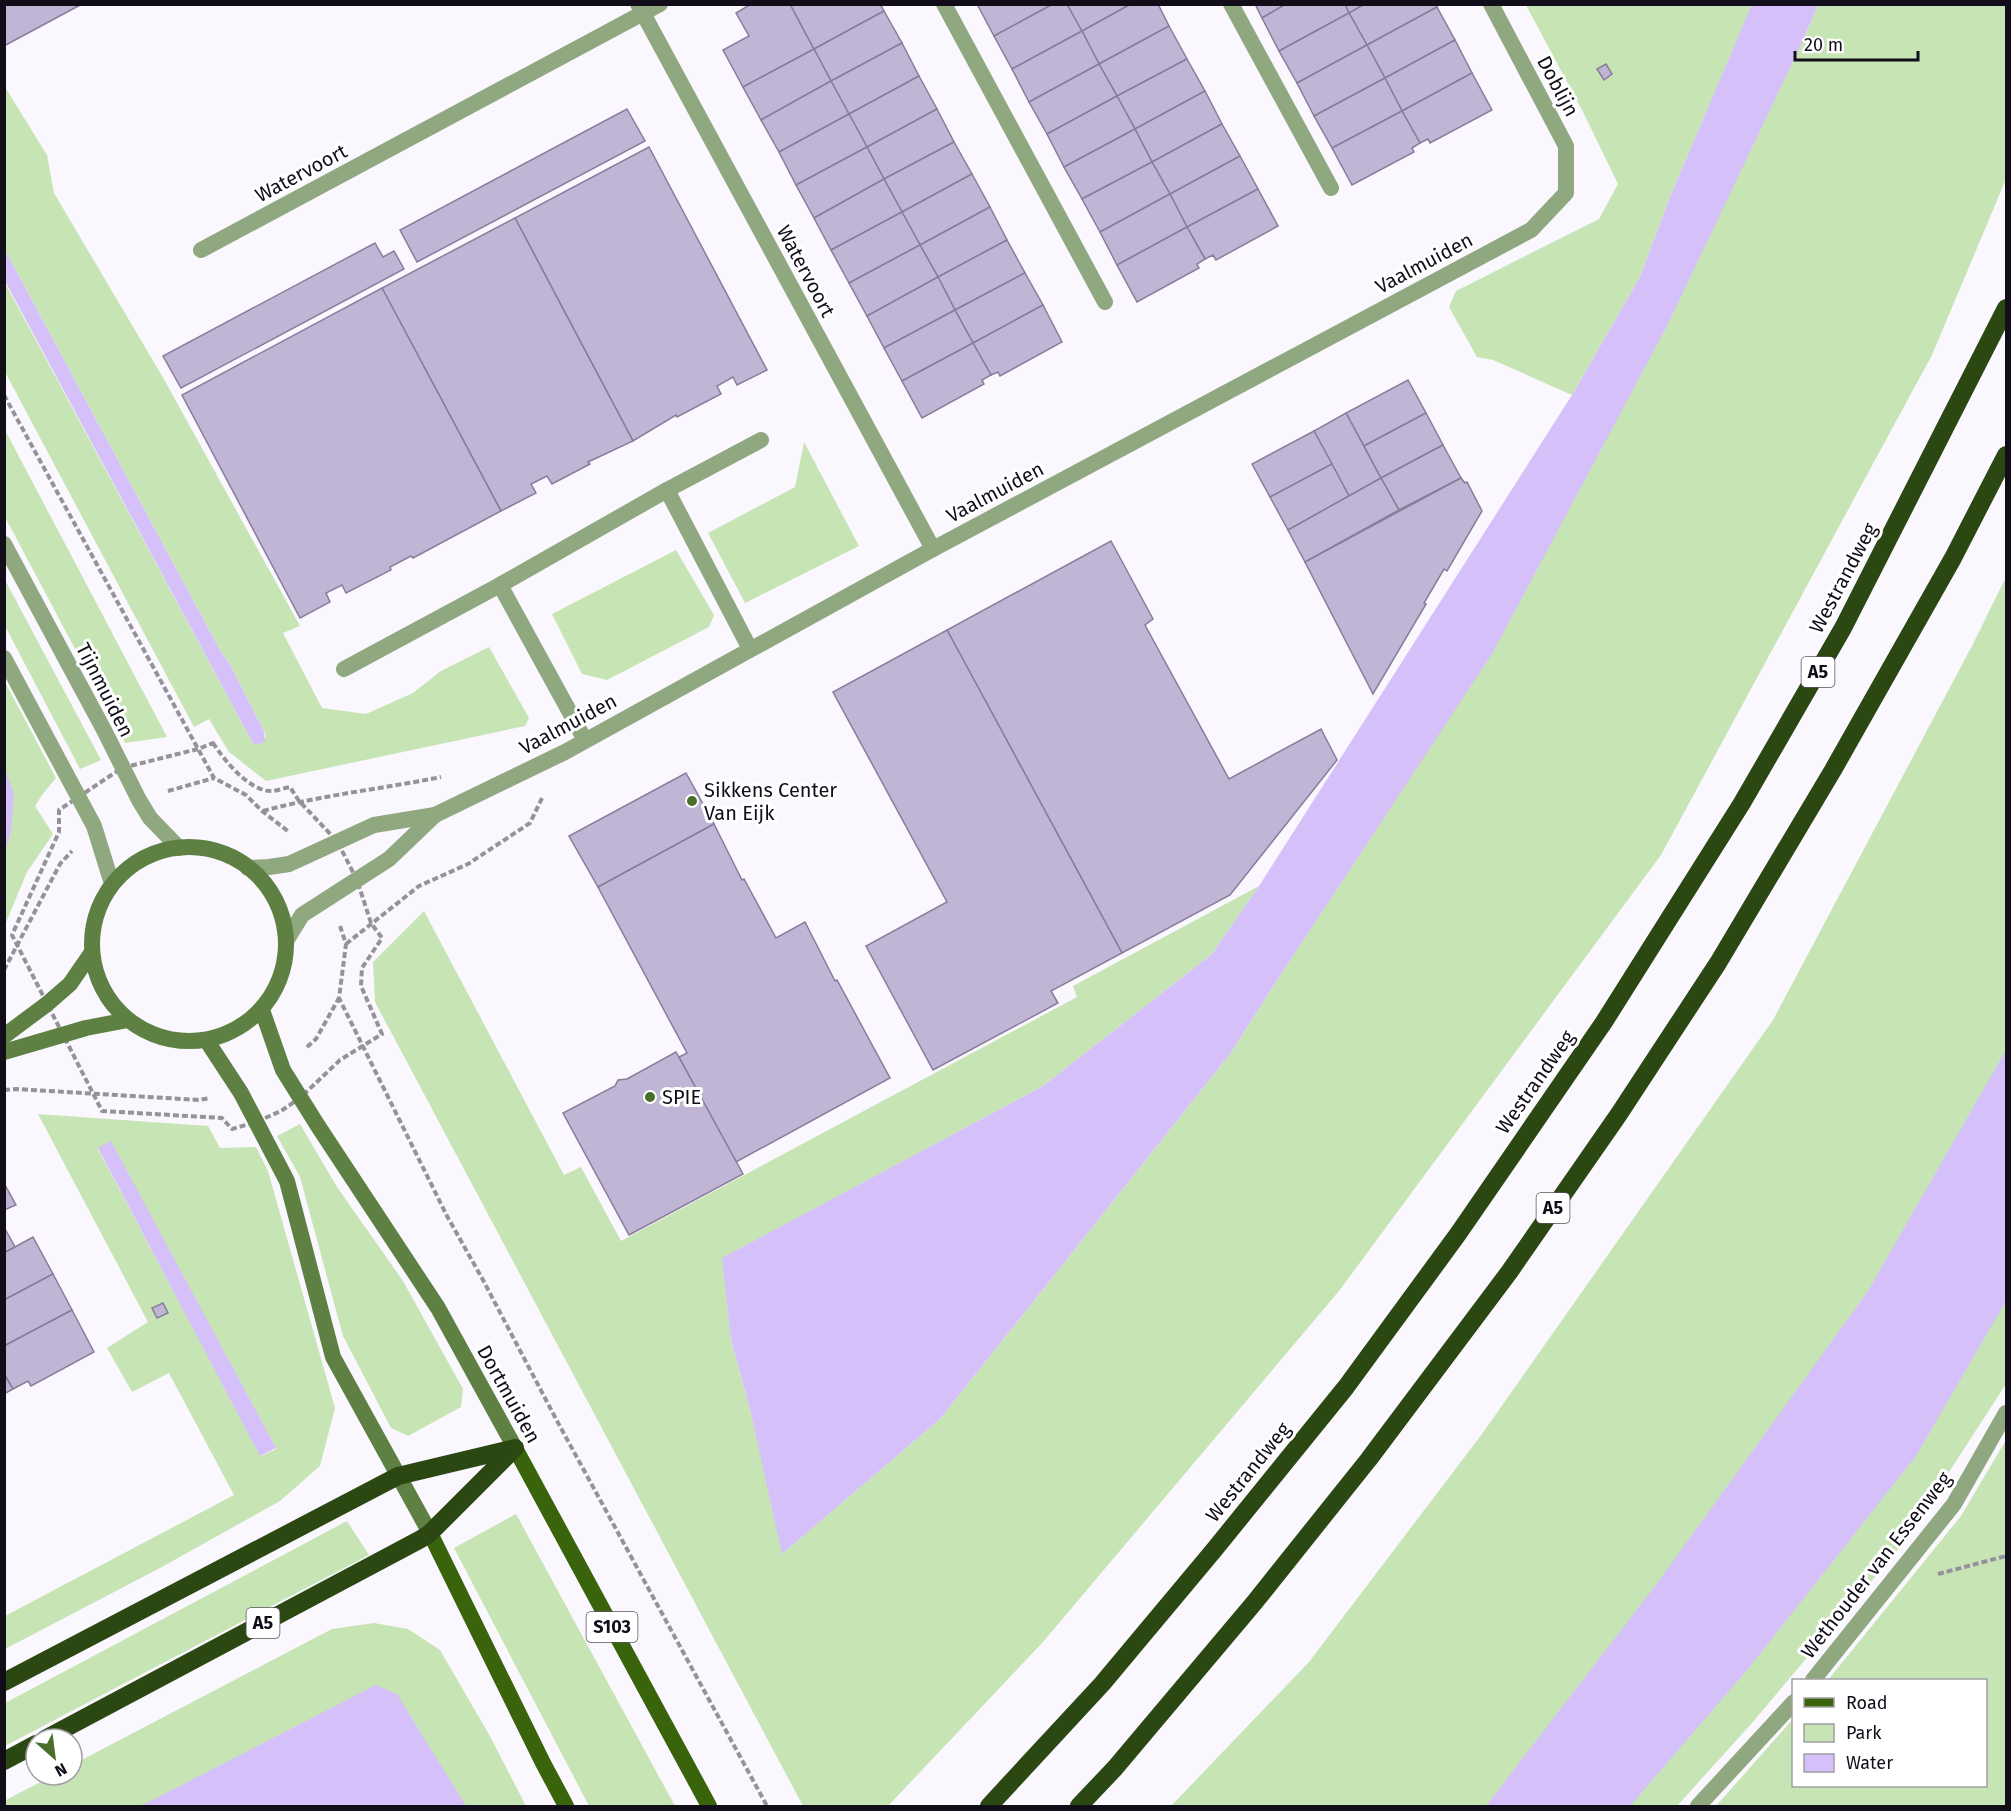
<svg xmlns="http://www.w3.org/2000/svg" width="2011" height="1811" viewBox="0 0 2011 1811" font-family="'Fira Sans',sans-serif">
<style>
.green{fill:#c7e5b4;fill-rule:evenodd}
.water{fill:#d6c0fa}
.building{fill:#c1b5d6;stroke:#887c9b;stroke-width:1.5}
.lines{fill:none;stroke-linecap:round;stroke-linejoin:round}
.path{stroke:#95929a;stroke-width:4;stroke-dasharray:6 3;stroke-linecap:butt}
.service{stroke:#90a87f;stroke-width:16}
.minor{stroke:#90a87f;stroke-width:16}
.secondary{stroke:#5e8143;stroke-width:16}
.primary{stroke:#3a640c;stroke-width:16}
.motorway{stroke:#2b4712;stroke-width:18}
.poi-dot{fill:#496f2a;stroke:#fff;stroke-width:2}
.labels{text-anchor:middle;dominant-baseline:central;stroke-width:6;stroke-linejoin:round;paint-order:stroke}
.shield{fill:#fff;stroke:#59565e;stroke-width:1.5}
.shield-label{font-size:18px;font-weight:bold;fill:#120e19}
.street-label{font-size:20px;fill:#120e19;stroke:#fff}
.poi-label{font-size:20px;fill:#120e19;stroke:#fff;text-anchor:start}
</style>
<rect width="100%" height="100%" fill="#faf7fe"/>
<g class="green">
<polygon points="1526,5 1752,5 1670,197 1640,277 1572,395 1493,360 1477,357 1449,307 1456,291 1599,219 1618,184 1584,114"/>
<polygon points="1818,5 2006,5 2006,179 1932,355 1661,855 1339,1291 1043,1642 888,1806 803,1806 375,1002 373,962 424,911 564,1175 581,1167 621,1241 1077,997 1073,986 1259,886 1212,954 1043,1086 723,1258 731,1340 750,1409 783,1553 940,1419 1230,1054 1285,968 1800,47"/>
<polygon points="5,87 47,155 54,193 165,381 300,626 283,633 322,708 366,714 413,693 441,671 489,647 529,718 525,726 266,781 229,752 209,719 194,727 5,372 4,281 250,738 254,745 266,737 264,731 228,661 221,652 5,250"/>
<polygon points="5,430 167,737 125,743 5,517"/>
<polygon points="804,442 859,546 745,603 708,533 795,487"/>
<polygon points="676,550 714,615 709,627 607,680 582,674 552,614"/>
<polygon points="2006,577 2006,1384 1901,1546 1752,1723 1677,1806 1171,1806 1309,1662 1482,1434 1773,1020 1973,644"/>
<polygon points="4,580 5,580 101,760 80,769 5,626"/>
<polygon points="5,682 56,778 42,795 35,806 53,834 27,872 5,925"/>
<path d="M38,1114L208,1126L220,1148L256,1147L268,1171L335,1408L320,1466L280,1501L160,1568L5,1649V1616L234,1495L169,1373L132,1392L107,1348L148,1322ZM110,1142L276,1448V1449L261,1456L98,1149Z"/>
<polygon points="300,1124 337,1187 403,1281 463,1389 461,1407 408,1436 391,1428 343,1336 300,1177 277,1136"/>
<polygon points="2006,1440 2006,1806 1716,1806 1793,1719 1794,1786 1986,1786 1986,1680 1828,1680 1961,1516"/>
<polygon points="516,1514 675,1806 589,1806 454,1548"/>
<polygon points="347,1521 369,1555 5,1746 5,1703"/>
<polygon points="374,1623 408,1629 440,1650 491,1738 526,1806 5,1806 4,1801 54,1775 72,1775 72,1765 332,1629"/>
</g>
<g class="water">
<polygon points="1752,4 1818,5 1800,47 1667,326 1492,654 1285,968 1230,1054 940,1419 782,1554 750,1409 731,1340 722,1258 1043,1086 1212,954 1259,886 1572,395 1640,277 1670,197"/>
<polygon points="5,250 221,652 228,661 264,731 265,742 254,745 250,738 5,281"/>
<polygon points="5,768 14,795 11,830 5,853"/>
<polygon points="2006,1050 2006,1301 1916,1456 1748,1669 1630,1806 1486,1806 1658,1582 1868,1291"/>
<polygon points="111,1141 276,1448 260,1456 98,1148"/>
<polygon points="376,1685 397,1694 466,1806 141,1806"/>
</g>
<g class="building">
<polygon points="4,4 82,4 4,46"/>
<polygon points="751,4 790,4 814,49 743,87 723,50 749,36 736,13"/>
<polygon points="790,4 880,4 884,11 814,49"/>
<polygon points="977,4 1053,4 994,36"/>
<polygon points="1053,4 1067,4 1082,31 1012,69 994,36"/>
<polygon points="1067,4 1131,4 1082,31"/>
<polygon points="1131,4 1158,4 1169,26 1099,64 1082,31"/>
<polygon points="1255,4 1286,4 1262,18"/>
<polygon points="1286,4 1345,4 1349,13 1279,51 1262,18"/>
<polygon points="1345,4 1365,4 1349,13"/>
<polygon points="1365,4 1435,4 1437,7 1367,45 1349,13"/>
<polygon points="1437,7 1455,40 1385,78 1367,45"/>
<polygon points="884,11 902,43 831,81 814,49"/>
<polygon points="1349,13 1367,45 1297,83 1279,51"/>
<polygon points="1169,26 1187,59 1117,96 1099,64"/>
<polygon points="1082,31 1099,64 1029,102 1012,69"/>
<polygon points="1455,40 1472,73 1402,111 1385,78"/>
<polygon points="902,43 919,76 849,114 831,81"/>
<polygon points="1367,45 1385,78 1314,116 1297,83"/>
<polygon points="814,49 831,81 761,120 743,87"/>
<polygon points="1187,59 1205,91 1135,129 1117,96"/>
<polygon points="1099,64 1117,96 1047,134 1029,102"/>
<polygon points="1606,64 1612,74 1604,80 1597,69"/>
<polygon points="1472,73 1492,110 1430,143 1428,139 1420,143 1402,111"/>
<polygon points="919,76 937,109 867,147 849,114"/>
<polygon points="1385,78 1402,111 1332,148 1314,116"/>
<polygon points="831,81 849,114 779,152 761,120"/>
<polygon points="1205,91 1222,124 1152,162 1135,129"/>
<polygon points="1117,96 1135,129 1064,167 1047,134"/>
<polygon points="627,109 645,141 417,262 400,230"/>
<polygon points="937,109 954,142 884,179 867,147"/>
<polygon points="1402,111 1420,143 1412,148 1414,152 1352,185 1332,148"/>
<polygon points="849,114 867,147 796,185 779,152"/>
<polygon points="1222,124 1240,156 1170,194 1152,162"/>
<polygon points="1135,129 1152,162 1082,199 1064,167"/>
<polygon points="954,142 972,174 902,212 884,179"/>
<polygon points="649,147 767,370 737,385 733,377 717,386 721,394 677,417 676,415 633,441 515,218"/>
<polygon points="867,147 884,179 814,218 796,185"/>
<polygon points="1240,156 1258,189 1187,227 1170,194"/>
<polygon points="1152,162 1170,194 1100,232 1082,199"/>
<polygon points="972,174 990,207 920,245 902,212"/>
<polygon points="884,179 902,212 831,250 814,218"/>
<polygon points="1258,189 1278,226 1216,260 1213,255 1205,259 1187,227"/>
<polygon points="1170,194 1187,227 1117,265 1100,232"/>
<polygon points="990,207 1007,240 938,277 920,245"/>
<polygon points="902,212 920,245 849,283 831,250"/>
<polygon points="515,218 633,441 588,462 590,464 552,484 547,476 531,484 536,493 501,511 382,288"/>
<polygon points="1187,227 1205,259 1197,264 1199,268 1137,302 1117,265"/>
<polygon points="1007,240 1025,273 955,310 938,277"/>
<polygon points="375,243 383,257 394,251 404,269 181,388 163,356"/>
<polygon points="920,245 938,277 867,316 849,283"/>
<polygon points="1025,273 1043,305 973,343 955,310"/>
<polygon points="938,277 955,310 884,348 867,316"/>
<polygon points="382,288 501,511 413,558 411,556 390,567 391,570 346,593 342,585 326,593 330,602 300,618 182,395"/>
<polygon points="1043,305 1062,342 1000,376 998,372 991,375 973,343"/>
<polygon points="955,310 973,343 902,381 884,348"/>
<polygon points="973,343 991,375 982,380 984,384 922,418 902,381"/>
<polygon points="1408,380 1426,413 1364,446 1346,413"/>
<polygon points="1346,413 1381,478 1349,496 1314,431"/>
<polygon points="1426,413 1443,445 1381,478 1364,446"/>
<polygon points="1314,431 1332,464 1270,497 1252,464"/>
<polygon points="1443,445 1461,478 1399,510 1381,478"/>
<polygon points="1332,464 1349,496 1288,530 1270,497"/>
<polygon points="1381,478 1399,510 1305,562 1288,530"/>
<polygon points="1461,478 1465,483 1467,482 1482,511 1447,571 1444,569 1424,603 1426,604 1373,694 1305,562"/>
<polygon points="1111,541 1153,619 1145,625 1229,779 1321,729 1337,760 1230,895 1122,953 947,630"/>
<polygon points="947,630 1122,953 1051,991 1058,1003 933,1070 866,946 947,902 833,692"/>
<polygon points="686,773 714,824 598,887 569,836"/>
<polygon points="714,824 742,880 744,879 776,938 805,922 835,981 837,980 890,1078 736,1162 679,1057 687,1053 598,887"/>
<polygon points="676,1052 743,1174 629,1235 563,1113 615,1086 618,1080 627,1079"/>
<polygon points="4,1183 16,1205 4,1210"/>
<polygon points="4,1227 15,1247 4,1253"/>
<polygon points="33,1237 53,1274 4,1300 4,1253"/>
<polygon points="53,1274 72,1310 4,1346 4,1300"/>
<polygon points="163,1303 168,1313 157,1318 152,1308"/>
<polygon points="72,1310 94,1352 31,1386 28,1381 13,1389 4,1374 4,1346"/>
<polygon points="4,1374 13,1389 4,1394"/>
</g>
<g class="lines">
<g class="path">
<polyline points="4,395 214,778 246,795 262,811 289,832"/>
<path d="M213,743C224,760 249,791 271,791C277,791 284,788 290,787L299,801L337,841L357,880L371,923L382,938L362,968L361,986L382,1034L340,1060L300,1098L281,1111L256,1122L232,1129L222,1118L102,1111L12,935L59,832V810L122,768L198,749Z"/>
<polyline points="168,791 214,778"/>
<path d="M263,811C321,795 382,789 441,777"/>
<polyline points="340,926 346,944 339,998 447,1216 483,1280 556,1419 767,1806"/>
<polyline points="346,944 419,886 468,864 530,823 543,796"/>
<polyline points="4,970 60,864 72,851"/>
<polyline points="307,1047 316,1039 339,998"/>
<polyline points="4,1090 16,1089 199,1100 210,1098"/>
<polyline points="1938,1574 2006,1556"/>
</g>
<g class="service">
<polyline points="944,4 1105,302"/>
<polyline points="1231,4 1331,188"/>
<polyline points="667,490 761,440"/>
<polyline points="344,669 500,585"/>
<polyline points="585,740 500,585 667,490 750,649"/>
</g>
<g class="minor">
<polyline points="638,4 933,549"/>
<polyline points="201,250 660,4"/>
<polyline points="4,544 104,730 139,800 150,818 179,848"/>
<polyline points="4,658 94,826 112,884"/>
<polyline points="248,868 269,867 289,864 374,825 435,815 565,752 933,549 1531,230 1566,193 1566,146 1491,4"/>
<polyline points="286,941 302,915 389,859 435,815"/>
<polyline points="1813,1680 1954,1504 2006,1413"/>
<polyline points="1698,1806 1794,1702"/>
</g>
<g class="secondary">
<circle cx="189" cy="944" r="97"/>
<polyline points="262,1010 283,1070 318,1126 438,1308 515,1448"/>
<polyline points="4,1036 47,1004 70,984 92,952"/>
<polyline points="207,1041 241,1093 287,1181 333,1357 430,1533"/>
<polyline points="4,1052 86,1028 128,1020"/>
</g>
<g class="primary">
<polyline points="515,1448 709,1806"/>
<polyline points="430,1533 543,1763 566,1806"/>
</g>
<g class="motorway">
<polyline points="4,1682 398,1476 515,1448"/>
<polyline points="45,1739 421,1539 430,1533 513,1450"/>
<polyline points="4,1761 36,1744"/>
<polyline points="989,1806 1102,1684 1214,1550 1346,1387 1458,1234 1604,1022 1742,803 1843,628 2006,308"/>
<polyline points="1079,1806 1115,1768 1254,1603 1369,1459 1510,1271 1619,1114 1718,963 1833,770 1953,558 2006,455"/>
</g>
</g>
<g class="poi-dot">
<circle cx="692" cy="801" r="6"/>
<circle cx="650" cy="1097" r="6"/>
</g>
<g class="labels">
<g class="shield">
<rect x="1801.5" y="657" width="33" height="30" rx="4.5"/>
<rect x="1536.5" y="1193" width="33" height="30" rx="4.5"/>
<rect x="246.5" y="1608" width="33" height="30" rx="4.5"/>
<rect x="586.5" y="1612" width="51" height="30" rx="4.5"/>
</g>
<g class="shield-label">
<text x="1818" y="672">A5</text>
<text x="1553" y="1208">A5</text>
<text x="263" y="1623">A5</text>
<text x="612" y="1627">S103</text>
</g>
<g class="street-label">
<text transform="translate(1558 86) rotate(62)">Doblijn</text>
<text transform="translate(301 173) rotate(-28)">Watervoort</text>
<text transform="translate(1424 263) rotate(-28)">Vaalmuiden</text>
<text transform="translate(806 271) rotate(62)">Watervoort</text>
<text transform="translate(995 492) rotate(-28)">Vaalmuiden</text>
<text transform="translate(1843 578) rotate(-62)">Westrandweg</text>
<text transform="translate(105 690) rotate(63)">Tijnmuiden</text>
<text transform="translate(568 724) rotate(-28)">Vaalmuiden</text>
<text transform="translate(1535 1082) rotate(-55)">Westrandweg</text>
<text transform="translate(509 1394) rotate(61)">Dortmuiden</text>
<text transform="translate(1248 1472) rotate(-51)">Westrandweg</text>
<text transform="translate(1876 1565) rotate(-52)">Wethouder van Essenweg</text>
</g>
<g class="poi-label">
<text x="704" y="790">Sikkens Center<tspan x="704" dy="23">Van Eijk</tspan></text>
<text x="662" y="1097">SPIE</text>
</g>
</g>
<rect width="2011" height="1811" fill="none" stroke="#120e19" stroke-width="12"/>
<rect x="1792" y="1679" width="195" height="108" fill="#ffffff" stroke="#a09fa3" stroke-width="1.5"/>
<rect x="1804" y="1698" width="30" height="9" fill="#3a640c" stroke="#a09fa3" stroke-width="1.5"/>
<text x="1846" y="1709" font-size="18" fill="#120e19">Road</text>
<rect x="1804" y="1724" width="30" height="18" fill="#c7e5b4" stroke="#a09fa3" stroke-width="1.5"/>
<text x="1846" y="1739" font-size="18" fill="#120e19">Park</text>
<rect x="1804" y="1754" width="30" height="18" fill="#d6c0fa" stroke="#a09fa3" stroke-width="1.5"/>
<text x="1846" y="1769" font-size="18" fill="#120e19">Water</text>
<g transform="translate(54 1757) rotate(152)"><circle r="28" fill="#ffffff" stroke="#a09fa3" stroke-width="1.5"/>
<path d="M0-4.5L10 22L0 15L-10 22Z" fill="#496f2a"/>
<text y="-9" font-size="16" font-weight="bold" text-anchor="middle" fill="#120e19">N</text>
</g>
<path d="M1795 51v9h123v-9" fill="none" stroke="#120e19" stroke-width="3"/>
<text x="1804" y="51" font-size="18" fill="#120e19" stroke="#ffffff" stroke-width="4.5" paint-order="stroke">20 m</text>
</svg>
